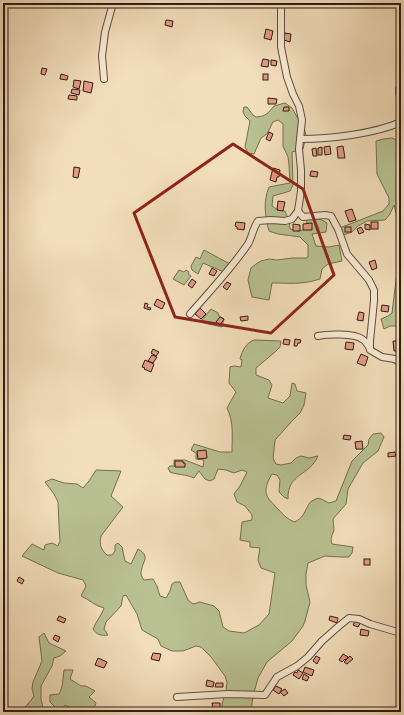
<svg xmlns="http://www.w3.org/2000/svg" width="404" height="715" viewBox="0 0 404 715" font-family="'Libre Bodoni',serif">
<style>
.green{fill:#b9c192;stroke:#746e52}
.building{fill:#e59b86;stroke:#2e1c13}
.lines{fill:none;stroke-linecap:round;stroke-linejoin:round}
.minor-casing{stroke:#5f4c3d;stroke-width:8}
.minor{stroke:#f7ead3;stroke-width:6}
.marked{fill:none;stroke:#8f2418;stroke-width:3;stroke-linejoin:round}
</style>
<rect width="100%" height="100%" fill="#f3debc"/>
<filter id="stains"><feTurbulence type="fractalNoise" baseFrequency=".005" numOctaves="4"/><feColorMatrix values="0 0 0 0 .2 0 0 0 0 .09 0 0 0 0 .02 0 0 0 .5 -.17"/></filter>
<radialGradient id="worn" r=".72"><stop offset=".6" stop-color="#630" stop-opacity="0"/><stop offset="1" stop-color="#630" stop-opacity=".3"/></radialGradient>
<g class="green">
<path d="M285,103L292,108L305,131L306,136L303,149L292,152L293,185L290,191L273,196L272,206L278,210L285,211L289,221L290,229L299,231L306,229L307,219H320L327,223L326,232L312,234L316,246L329,247L339,245L342,261L328,264L322,269L320,279C301,285 290,283 272,283L269,300L252,297L248,280L251,268L256,264L261,261L269,259L277,260L292,258H306L308,257V245L300,237L278,234L269,231C265,217 263,201 269,187L290,183L289,165L288,157L283,146V124L278,120L273,122L267,134L261,138L254,154L248,153L245,147L250,121L245,116L243,112L244,107H247L253,115L256,117L263,116L268,113L274,106Z"/>
<polygon points="392,138 401,142 401,326 390,326 384,329 381,319 388,316 392,313 398,264 399,224 394,205 390,214 385,220 367,221 358,226 352,232 343,235 337,229 378,213 383,211 389,204 389,198 377,174 376,141 383,139"/>
<polygon points="204,250 230,264 224,272 203,263 198,274 192,270 191,266 196,257 200,259"/>
<polygon points="179,270 184,272 186,270 189,272 188,274 191,276 184,285 173,279"/>
<polygon points="211,309 218,313 219,316 224,319 222,327 204,323 201,321"/>
<path d="M254,340L281,341L280,347L275,352L256,368V375L269,380L272,385L268,398L283,403L290,396L292,383L295,384L297,391L306,393L304,405L300,413L292,421L275,440L273,458L276,464L281,465L291,463L296,458L301,456L309,458L318,456C310,476 287,473 288,499L284,497L279,492L280,480L277,475L272,474C269,479 266,485 266,491C266,498 272,502 276,507C282,513 286,519 295,522C298,520 301,518 303,515C309,506 307,501 319,498L329,503L336,501L352,461L368,445L369,439L373,434L381,433L384,437L378,451L363,463L348,489L346,504L333,519C333,523 334,526 334,530C332,536 330,538 332,544L353,547L352,553L349,557H341L325,556L308,563L306,574V585L310,602L305,621L303,626L292,641L267,662L258,678L253,696L251,712H222V704L226,691L227,682L225,676L211,657L201,647L196,646L183,651H172L161,646L158,639L142,630L137,614L126,595L123,596L121,606L106,622L104,629L108,635C101,636 97,635 93,629C96,621 102,615 104,608C95,606 90,600 81,596L86,586L83,580L58,573L22,556L32,544L44,550L45,545L52,543L58,546L60,541L59,525L58,502L54,494L45,482L52,479L64,483L77,484L83,488L89,481L96,470L121,471L111,496L123,507L101,536C99,544 101,550 107,555H112L115,551V545L118,543L122,547L125,561L131,564L138,549C152,557 141,562 141,574C141,575 143,579 144,580L153,579L157,586L160,596L166,598L170,591L172,584L175,582H180L188,600L193,604L200,602L214,606L219,611L223,627L229,631L244,633L259,625L269,614L275,573L261,568L258,560L260,548L250,547V542L240,540L242,522L252,520V515L245,506L237,502L234,494L240,486L247,472L242,470L234,473L226,470L218,469L214,479L210,481L205,479L199,471L194,478C185,474 178,475 170,472L168,468L170,466H174V460H185L203,467L204,460L196,459V453L191,450L194,444L220,452H232C232,437 234,422 227,408L236,392L229,383L230,367L234,366L241,367L242,360L240,359C242,351 246,343 254,340Z"/>
<path d="M44,633L49,643L66,651L60,656L54,658L52,666L41,686V699L44,712H21C26,706 30,702 34,696L32,689L33,682L42,661L39,637Z"/>
<path d="M64,670H73L70,679L81,686H86L95,691L89,697L96,703L93,710L88,712H65L69,707L65,705L60,712L50,702V695L59,694C63,688 63,677 64,670Z"/>
</g>
<g class="building">
<polygon points="166,20 173,21 172,27 165,25"/>
<polygon points="266,29 273,31 271,40 264,38"/>
<polygon points="285,33 291,34 290,42 284,40"/>
<polygon points="263,59 269,60 268,67 261,66"/>
<polygon points="271,60 277,61 276,66 271,65"/>
<polygon points="42,68 47,69 45,75 41,74"/>
<polygon points="61,74 68,76 67,80 60,79"/>
<rect x="263" y="74" width="5" height="6"/>
<polygon points="74,80 81,81 79,89 73,87"/>
<polygon points="84,81 93,83 91,93 83,91"/>
<rect x="396" y="87" width="5" height="8"/>
<polygon points="72,89 80,90 79,95 71,93"/>
<polygon points="69,95 77,96 77,100 68,99"/>
<polygon points="268,98 277,99 276,104 268,104"/>
<polygon points="284,107 289,107 289,111 283,111"/>
<polygon points="269,132 273,134 270,141 266,139"/>
<polygon points="330,146 331,154 325,155 324,147"/>
<polygon points="343,146 345,158 338,158 337,147"/>
<polygon points="322,147 322,155 318,155 318,148"/>
<polygon points="316,148 317,156 313,156 312,149"/>
<polygon points="74,167 80,168 78,178 73,177"/>
<polygon points="273,168 280,170 279,177 277,177 276,182 270,180"/>
<polygon points="311,171 318,172 317,177 310,176"/>
<polygon points="278,201 285,202 283,211 277,210"/>
<polygon points="352,209 356,220 349,222 345,211"/>
<polygon points="236,222 245,223 244,230 237,229 237,227 235,226"/>
<rect x="371" y="222" width="7" height="7"/>
<polygon points="312,223 312,230 303,230 303,224"/>
<polygon points="293,224 300,225 300,231 293,231"/>
<polygon points="365,224 370,225 370,230 365,229"/>
<rect x="345" y="227" width="6" height="5"/>
<polygon points="361,227 364,232 359,234 357,229"/>
<polygon points="375,260 377,268 372,270 369,262"/>
<polygon points="212,268 217,271 214,276 209,274"/>
<polygon points="192,279 196,282 192,288 188,285"/>
<polygon points="227,282 231,284 227,290 223,287"/>
<polygon points="157,299 165,303 162,309 154,305"/>
<polygon points="145,303 148,304 147,307 151,308 150,310 144,308"/>
<polygon points="382,305 389,306 388,312 381,311"/>
<polygon points="200,308 206,314 201,319 195,314"/>
<polygon points="359,312 364,313 363,321 357,320"/>
<polygon points="248,316 248,320 241,321 240,317"/>
<polygon points="220,317 224,319 220,325 216,322"/>
<polygon points="284,339 290,340 289,345 283,344"/>
<polygon points="295,339 301,340 300,343 298,343 297,346 294,346"/>
<polygon points="393,341 401,341 401,351 394,351"/>
<polygon points="346,342 354,343 353,350 345,349"/>
<polygon points="153,349 159,352 156,356 151,353"/>
<polygon points="361,354 368,357 365,366 357,363"/>
<polygon points="152,355 157,357 153,363 148,361"/>
<polygon points="145,360 154,364 151,372 144,369 145,368 142,367"/>
<polygon points="344,435 351,436 350,440 343,439"/>
<polygon points="362,441 363,449 356,449 355,442"/>
<polygon points="206,450 207,458 198,459 197,451"/>
<polygon points="395,452 396,456 388,457 388,453"/>
<polygon points="175,461 183,461 183,463 185,463 185,467 175,467"/>
<rect x="364" y="559" width="6" height="6"/>
<polygon points="19,577 24,580 22,584 17,581"/>
<polygon points="59,616 66,619 64,623 57,620"/>
<polygon points="330,616 338,618 337,623 329,620"/>
<polygon points="356,620 361,622 358,627 353,625"/>
<polygon points="361,629 369,631 368,636 360,635"/>
<polygon points="55,635 60,637 58,642 53,639"/>
<polygon points="153,653 161,654 159,661 151,659"/>
<polygon points="343,654 348,657 346,660 345,659 342,662 339,660"/>
<polygon points="316,656 320,658 317,664 313,661"/>
<polygon points="350,656 353,659 347,664 344,662"/>
<polygon points="98,658 107,662 104,668 95,665"/>
<polygon points="305,667 314,670 312,676 303,672"/>
<polygon points="298,670 303,673 299,679 293,675 295,672 297,673"/>
<polygon points="304,674 309,677 307,681 302,679"/>
<polygon points="207,680 214,682 213,687 206,686"/>
<polygon points="216,683 223,683 223,687 215,687"/>
<polygon points="276,686 282,689 279,694 273,690"/>
<polygon points="285,689 288,693 284,696 280,692"/>
<polygon points="212,703 220,703 220,708 213,709"/>
</g>
<g class="lines">
<defs>
<g id="minor">
<polyline points="104,79 102,56 105,32 113,3"/>
<path d="M300,139C330,139 374,134 401,122"/>
<polyline points="298,211 303,217 325,215 331,216 338,229 347,254 369,280 374,290 374,301 370,341 370,350 382,357 395,359 401,364"/>
<path d="M190,314C210,291 231,269 248,244C252,237 253,228 258,221L271,220L285,221L292,219L298,211L301,191V170L299,149L302,120L299,106L293,94L287,77L281,47V3"/>
<path d="M318,336C327,334 354,333 362,339C366,341 368,345 370,349"/>
<polyline points="177,697 228,694 265,695 277,677 297,666 308,657 322,641 339,626 349,618 359,619 370,624 401,633"/>
</g>
</defs>
<use href="#minor" class="minor-casing"/>
<use href="#minor" class="minor"/>
</g>
<path class="marked" d="M233,144L303,189L334,275L271,333L175,317L134,213Z"/>
<rect width="404" height="715" fill="none" stroke="#f3debc" stroke-width="16"/>
<rect x="4" y="4" width="396" height="707" fill="none" stroke="#2e1c13" stroke-width="2"/>
<rect x="8" y="8" width="388" height="699" fill="none" stroke="#2e1c13"/>
<rect width="100%" height="100%" filter="url(#stains)"/>
<rect width="100%" height="100%" fill="url(#worn)"/>
</svg>
